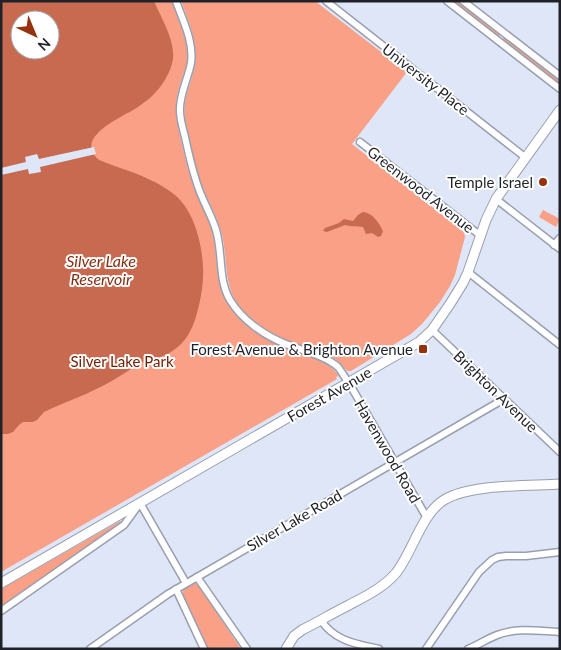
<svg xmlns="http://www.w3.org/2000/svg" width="561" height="650" viewBox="0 0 561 650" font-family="Lato,sans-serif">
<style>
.green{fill:#f9a086;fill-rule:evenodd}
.water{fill:#c76a50;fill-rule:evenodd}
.pier{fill:#dfe6f7}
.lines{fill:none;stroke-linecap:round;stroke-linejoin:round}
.street-casing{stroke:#999faf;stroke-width:9}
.secondary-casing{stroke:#999faf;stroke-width:11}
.street{stroke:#fff;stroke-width:6}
.secondary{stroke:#fff;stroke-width:9}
.poi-dot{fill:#97300f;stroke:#fff;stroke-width:2}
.labels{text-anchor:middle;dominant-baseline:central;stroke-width:4;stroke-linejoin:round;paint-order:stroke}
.street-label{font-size:15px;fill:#1f2228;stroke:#fff}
.poi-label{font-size:15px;fill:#1f2228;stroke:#fff;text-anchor:end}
.park-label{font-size:15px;fill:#711c00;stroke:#fff}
.water-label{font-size:16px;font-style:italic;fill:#842e14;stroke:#fff}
</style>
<rect width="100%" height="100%" fill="#dfe6f7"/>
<g class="green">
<path d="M1,1H172C179,20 192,42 187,63C183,78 176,92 176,107C177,126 185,160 191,178C197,196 207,213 212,231C218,254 215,281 227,302C239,324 266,340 289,350C307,357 328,359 339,376L336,377L337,379L1,572ZM20,20H50V50H20Z"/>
<path d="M181,1H315L407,72L352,144L464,232L465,237L455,275L450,286L440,302L422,324L411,334L351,371H347C336,355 318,351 301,346C278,339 253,324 238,305C223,284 228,255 221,231C215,212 204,194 198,175C192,158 187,137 185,119C182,97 192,84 195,64C198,43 188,20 181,1Z"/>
<polygon points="451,1 459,1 499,33 500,36 498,38"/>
<polygon points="504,38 507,38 560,80 560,86 503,41 502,39"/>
<polygon points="543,210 560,219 556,227 539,217"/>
<polygon points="120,521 121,522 1,607 1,589"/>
<polygon points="193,583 195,583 199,586 241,649 207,649 183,596 183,589"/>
</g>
<g class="water">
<path d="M1,1H154C161,18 175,39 173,59C171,73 161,88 150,98C146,101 142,104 138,107C123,117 72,137 99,160C124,170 153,177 175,195C194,211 202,243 203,267C204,284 200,304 195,320C192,328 188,337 182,343C176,349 168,355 160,357C156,358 152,358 149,359C135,365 123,375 110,382C89,394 65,402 44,412L37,420L33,422H23L19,425L13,432L8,434H1ZM20,20H50V50H20Z"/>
<path d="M363,212C373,213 379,223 383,231L381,236L378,237L372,233L366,234L363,227C356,226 352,227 345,225L327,232L323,231L325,228L339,223L344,219L353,221L358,215Z"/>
</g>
<polygon class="pier" points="94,147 96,154 40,167 41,172 29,174 28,169 1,175 1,168 26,162 25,157 37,154 39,159"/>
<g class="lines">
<defs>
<g id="street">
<path d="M176,1C183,21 194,42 191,63C188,79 179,95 180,111C180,120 183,129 185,137C189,156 193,174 200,192C205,205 212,217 216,230C223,253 218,280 230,300C242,320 265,336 286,344C303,351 324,355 338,367C342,372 345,378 349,383L427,518"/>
<polyline points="326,1 526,158"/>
<polyline points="447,1 560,89"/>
<polyline points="463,1 560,76"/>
<polyline points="360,142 481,236"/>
<polyline points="496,199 560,249"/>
<polyline points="554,245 560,238"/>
<polyline points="468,272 560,345"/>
<polyline points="432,330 560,452"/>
<polyline points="197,577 247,649"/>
<polyline points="176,589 204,649"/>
<polyline points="1,611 124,525 140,503 186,583"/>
<path d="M321,620C334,641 357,644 379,649"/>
<polyline points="90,649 168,594 504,399"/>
<polyline points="426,649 479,572 492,560 498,557 506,556 526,556 560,552"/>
<path d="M468,649C478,645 487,639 497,635C518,627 538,631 560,632"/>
</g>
<g id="secondary">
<polyline points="1,583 419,342 432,330 450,304 463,283 468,272 486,220 496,199 560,110"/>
<path d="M286,649L294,636L302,630C318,622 333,613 349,605C366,596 383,588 396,573C412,553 422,513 444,500C470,484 528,486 560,484"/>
</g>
</defs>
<use href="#street" class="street-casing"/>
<use href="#secondary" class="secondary-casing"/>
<use href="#street" class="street"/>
<use href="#secondary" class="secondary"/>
</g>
<g class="poi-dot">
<circle cx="543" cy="182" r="5"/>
<rect x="418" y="344" width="10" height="10" rx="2.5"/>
</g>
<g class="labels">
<g class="street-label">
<text transform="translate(426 79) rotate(38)">University Place</text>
<text transform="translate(421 189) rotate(38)">Greenwood Avenue</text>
<text transform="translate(496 391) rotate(44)">Brighton Avenue</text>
<text transform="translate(329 394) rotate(-30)">Forest Avenue</text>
<text transform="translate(388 451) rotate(60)">Havenwood Road</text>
<text transform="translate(294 520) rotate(-30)">Silver Lake Road</text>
</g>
<g class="poi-label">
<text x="533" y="182">Temple Israel</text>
<text x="413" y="349">Forest Avenue &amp; Brighton Avenue</text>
</g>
<g class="park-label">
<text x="122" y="361">Silver Lake Park</text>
</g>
<g class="water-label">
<text x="101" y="260">Silver Lake<tspan x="101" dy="18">Reservoir</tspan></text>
</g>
</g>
<rect width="561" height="650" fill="none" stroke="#1f2228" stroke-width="5"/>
<g transform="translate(35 35) rotate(136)"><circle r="24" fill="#ffffff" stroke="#a5a7a9"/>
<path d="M0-4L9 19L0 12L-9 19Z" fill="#97300f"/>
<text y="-8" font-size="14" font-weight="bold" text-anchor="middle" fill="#1f2228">N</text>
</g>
</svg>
